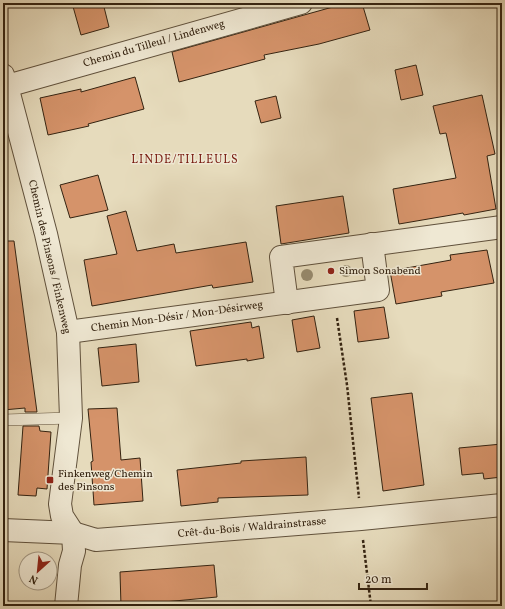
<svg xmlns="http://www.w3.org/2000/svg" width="505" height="609" viewBox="0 0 505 609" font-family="Vollkorn,serif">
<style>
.building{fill:#d5936a;stroke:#342311}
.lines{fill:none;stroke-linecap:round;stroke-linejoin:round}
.service-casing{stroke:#60513c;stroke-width:12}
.minor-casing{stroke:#60513c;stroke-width:24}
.path{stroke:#342311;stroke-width:2.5;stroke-dasharray:3 2;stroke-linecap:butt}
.service{stroke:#efe8d3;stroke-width:11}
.minor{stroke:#efe8d3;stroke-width:22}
.tree{fill:#978b6f}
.poi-dot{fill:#8f2418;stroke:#efe8d3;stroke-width:1.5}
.labels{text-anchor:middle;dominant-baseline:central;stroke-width:3;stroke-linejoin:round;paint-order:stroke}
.street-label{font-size:11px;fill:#342311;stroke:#efe8d3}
.poi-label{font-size:11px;fill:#342311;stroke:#efe8d3;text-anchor:start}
.neighbourhood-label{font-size:12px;letter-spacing:1px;fill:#7a1f14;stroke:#efe8d3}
</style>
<rect width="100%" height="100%" fill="#e6dbbc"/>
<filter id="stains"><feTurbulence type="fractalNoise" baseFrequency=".005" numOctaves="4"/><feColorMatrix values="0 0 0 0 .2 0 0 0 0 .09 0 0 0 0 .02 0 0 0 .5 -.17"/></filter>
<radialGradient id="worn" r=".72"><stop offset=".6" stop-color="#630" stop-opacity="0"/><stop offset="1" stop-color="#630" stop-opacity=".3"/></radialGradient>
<g class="building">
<polygon points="72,3 103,3 109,27 81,35"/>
<polygon points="347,3 362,3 370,30 319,44 264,55 265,59 179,82 172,52"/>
<polygon points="416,65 423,95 401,100 395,70"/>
<polygon points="135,77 144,109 88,124 89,126 48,135 40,98 81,89 81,92"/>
<polygon points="482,95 495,154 487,156 496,209 464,215 463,213 399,224 393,189 456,178 446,133 440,134 433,106"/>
<polygon points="276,96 281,118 261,123 255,101"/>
<polygon points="98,175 108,210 70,218 60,185"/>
<polygon points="343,196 349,233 281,244 276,206"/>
<polygon points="126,211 137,251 174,244 176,253 246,242 253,282 213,288 212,285 92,306 84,260 117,254 107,216"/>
<polygon points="3,241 14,241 37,412 25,412 25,408 3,410"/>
<polygon points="487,250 494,283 441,292 442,296 396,304 390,271 451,260 450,255"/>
<polygon points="384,307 389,338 358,342 354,311"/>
<polygon points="314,316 320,348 297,352 292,320"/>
<polygon points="251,322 252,328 259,326 264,358 247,361 247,359 196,366 190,331"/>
<polygon points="136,344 139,382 102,386 98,348"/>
<polygon points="412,393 424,485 383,491 371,398"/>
<polygon points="117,408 121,460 140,458 143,501 94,505 91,462 93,461 88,409"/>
<polygon points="23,426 39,426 40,431 51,432 47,489 37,488 36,496 18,495"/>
<polygon points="502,444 502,477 484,479 483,473 462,475 459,448"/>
<polygon points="306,457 308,495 218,498 218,502 181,506 177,470 241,463 241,461"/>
<polygon points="214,565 217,597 121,606 120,572"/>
</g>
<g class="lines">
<defs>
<polyline id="service" points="3,420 71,418"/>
<g id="minor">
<polyline points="3,75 7,86 46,234 68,332 71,418 60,504 62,516 73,533 74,551 70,565 66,606"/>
<polyline points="7,86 301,3"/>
<polyline points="287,303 281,257 502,227"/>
<polyline points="68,332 378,290 372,244"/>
<polyline points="3,530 73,533 96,540 361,519 502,505"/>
</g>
</defs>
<use href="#service" class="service-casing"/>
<use href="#minor" class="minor-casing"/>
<g class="path">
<polyline points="337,318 347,385 359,498"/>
<polyline points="363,540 371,606"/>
</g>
<use href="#service" class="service"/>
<use href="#minor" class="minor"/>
</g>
<g class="tree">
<circle cx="346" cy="271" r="6"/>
<circle cx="307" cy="275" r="6"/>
</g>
<g class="poi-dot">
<circle cx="331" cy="271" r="4"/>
<rect x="46" y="476" width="8" height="8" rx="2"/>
</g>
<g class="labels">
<g class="street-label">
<text transform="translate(154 44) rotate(-16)">Chemin du Tilleul / Lindenweg</text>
<text transform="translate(49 257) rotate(77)">Chemin des Pinsons / Finkenweg</text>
<text transform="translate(177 317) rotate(-8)">Chemin Mon-Désir / Mon-Désirweg</text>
<text transform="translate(252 528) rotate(-5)">Crêt-du-Bois / Waldrainstrasse</text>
</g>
<g class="poi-label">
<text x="339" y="271">Simon Sonabend</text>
<text x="58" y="474">Finkenweg/Chemin<tspan x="58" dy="13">des Pinsons</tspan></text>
</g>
<g class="neighbourhood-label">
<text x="185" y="160">LINDE/TILLEULS</text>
</g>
</g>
<rect width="505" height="609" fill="none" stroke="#e6dbbc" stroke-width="16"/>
<rect x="4" y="4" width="497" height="601" fill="none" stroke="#342311" stroke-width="2"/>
<rect x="8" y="8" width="489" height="593" fill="none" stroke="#342311"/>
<g transform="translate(38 571) rotate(207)"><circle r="19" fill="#efe8d3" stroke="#a49985"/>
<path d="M0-3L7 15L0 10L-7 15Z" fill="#8f2418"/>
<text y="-6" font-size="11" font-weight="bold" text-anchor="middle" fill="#342311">N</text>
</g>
<path d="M359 583v6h68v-6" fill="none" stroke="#342311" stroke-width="2"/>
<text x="365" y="583" font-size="12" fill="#342311" stroke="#efe8d3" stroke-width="3" paint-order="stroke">20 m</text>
<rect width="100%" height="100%" filter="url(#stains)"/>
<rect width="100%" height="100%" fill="url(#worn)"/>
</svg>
